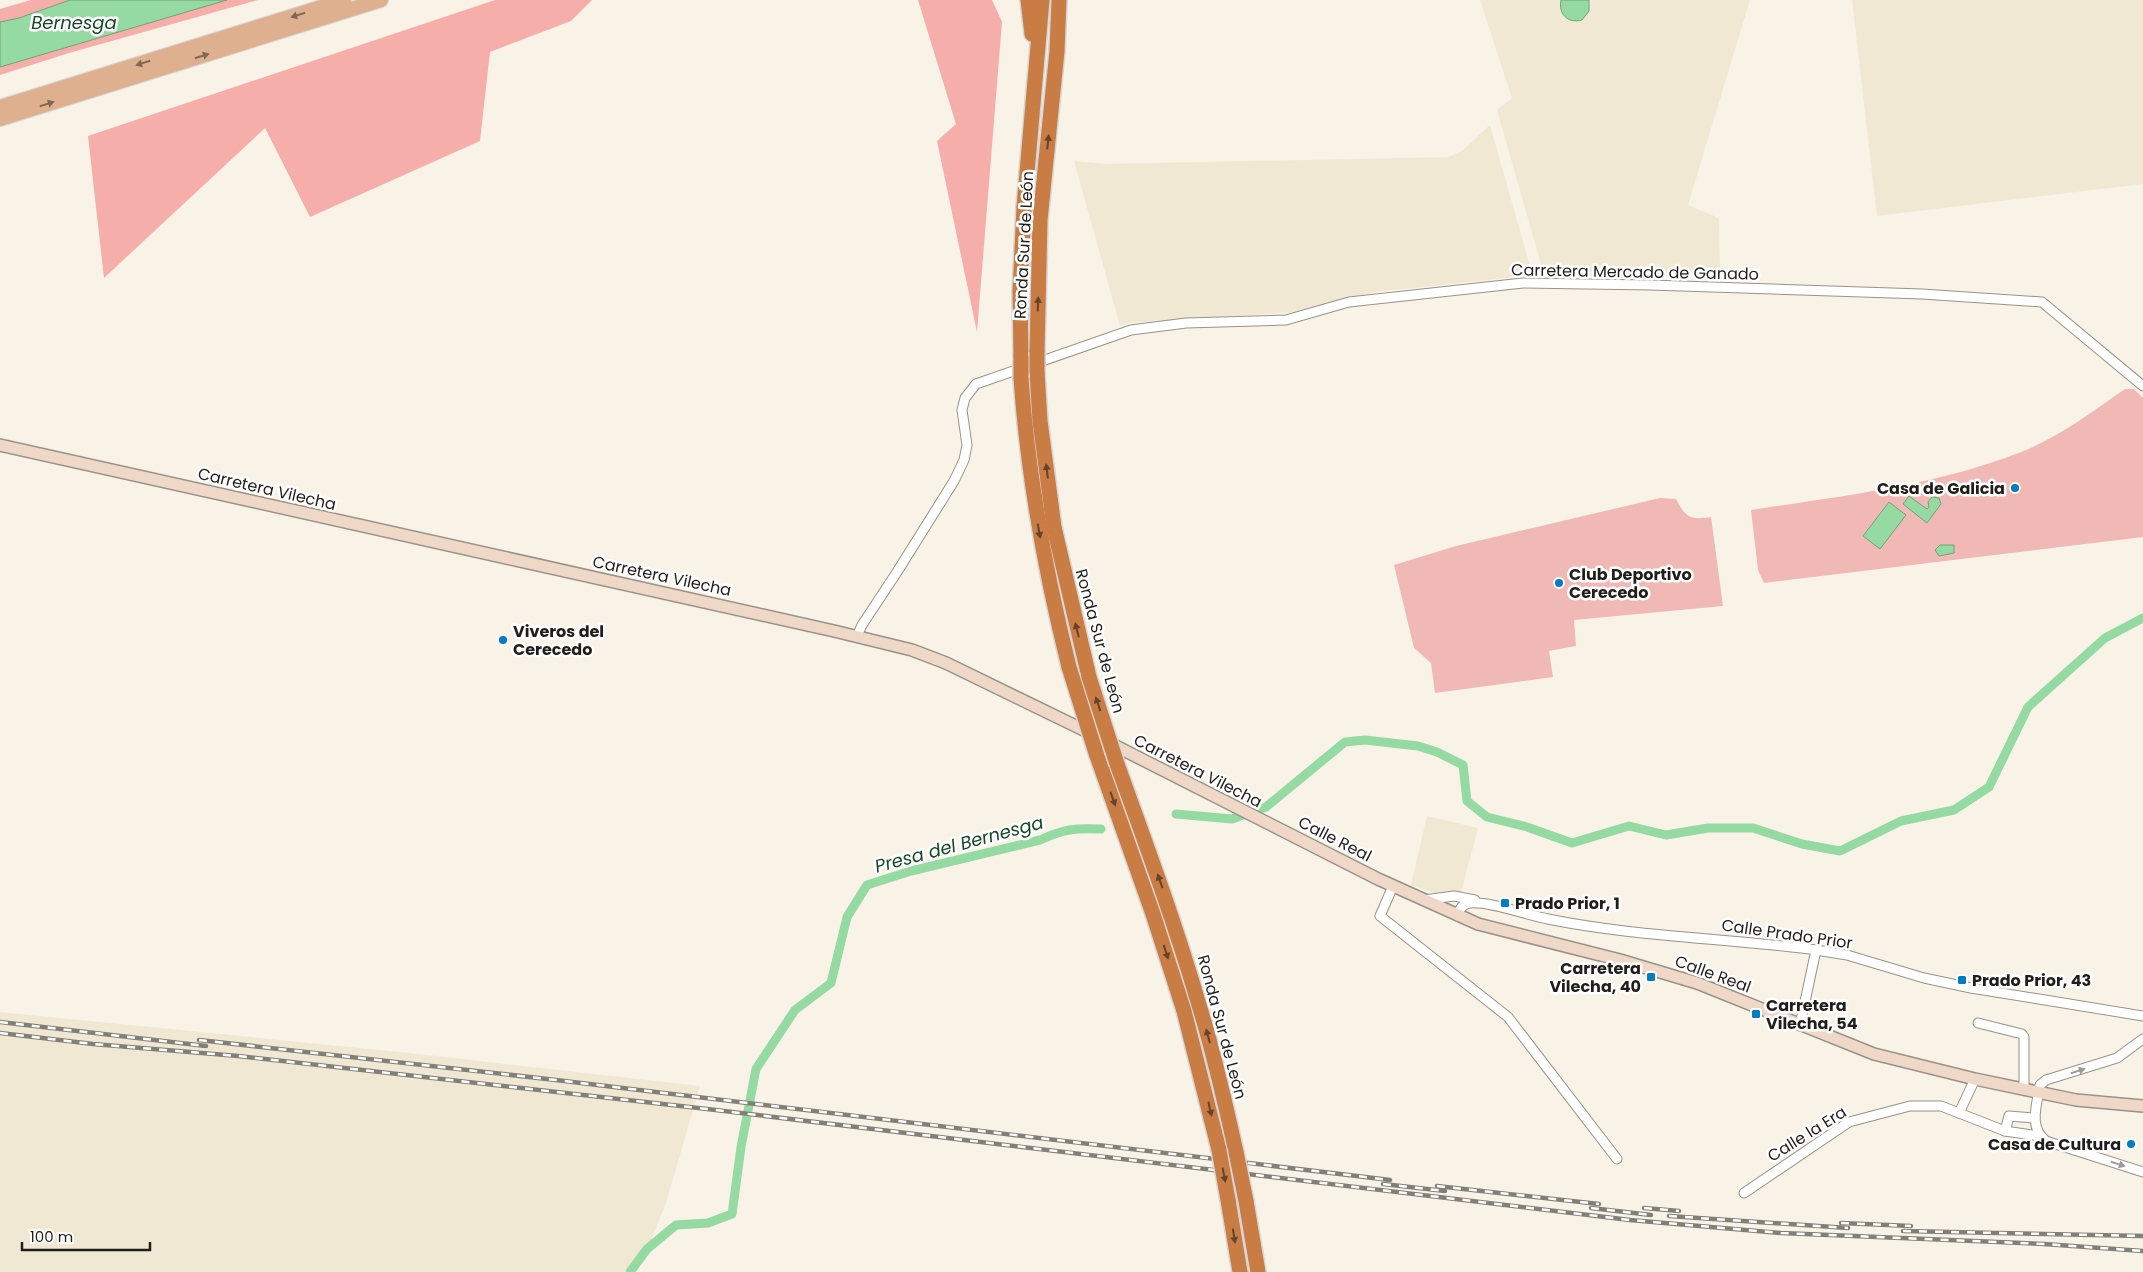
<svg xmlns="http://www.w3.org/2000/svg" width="2143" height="1272" viewBox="0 0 2143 1272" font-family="Poppins,sans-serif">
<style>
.built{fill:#f1e8d4}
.green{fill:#f1b9b5}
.forest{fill:#f6aeaa}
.water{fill:#94daa2;stroke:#71a279}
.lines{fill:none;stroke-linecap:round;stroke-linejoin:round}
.canal{stroke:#94daa2;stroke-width:9}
.street-casing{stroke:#989388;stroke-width:11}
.secondary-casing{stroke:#989388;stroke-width:14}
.primary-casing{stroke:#d7d6d6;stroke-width:16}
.highway-casing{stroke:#d7d6d6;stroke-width:18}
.street{stroke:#fff;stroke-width:9}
.secondary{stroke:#efd8c7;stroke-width:11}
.primary{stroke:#dfb08f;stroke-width:14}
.highway{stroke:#ca7c45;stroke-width:15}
.rail-casing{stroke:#827f76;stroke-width:4.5}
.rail{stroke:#fff;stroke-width:2.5;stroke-dasharray:8;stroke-linecap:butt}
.highway-bridge-casing{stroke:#d7d6d6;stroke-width:18;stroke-linecap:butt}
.highway-bridge{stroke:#ca7c45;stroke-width:15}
.oneway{fill:#806754}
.oneway2{fill:#64442b}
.oneway3{fill:#9b9a98}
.poi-dot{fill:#017dc6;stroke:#fff;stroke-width:2}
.labels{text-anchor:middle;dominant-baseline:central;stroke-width:5;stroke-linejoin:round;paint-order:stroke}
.street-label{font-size:16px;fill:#201e19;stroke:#fff}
.poi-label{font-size:16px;font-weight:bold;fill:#201e19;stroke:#fff;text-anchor:start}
.water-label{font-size:18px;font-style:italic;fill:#144723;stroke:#fff}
</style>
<rect width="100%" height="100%" fill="#f8f3e6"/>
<g class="built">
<polygon points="1480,0 1750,0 1688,205 1719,218 1720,271 1545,278 1497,110 1512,98"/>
<polygon points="1852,0 2143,0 2143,184 1877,216"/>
<polygon points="1490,125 1532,273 1525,276 1375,292 1293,312 1128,323 1120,326 1074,161 1106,164 1448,157 1462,151"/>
<polygon points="1427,816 1478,828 1461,892 1437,894 1411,885"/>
<polygon points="0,1012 410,1053 700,1086 666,1203 650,1243 624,1272 0,1272"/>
</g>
<g class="green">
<path d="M2125,389H2134L2143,398V537L1764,583L1758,570L1751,510C1841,496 1935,486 2021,452C2059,437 2092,412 2125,389Z"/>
<path d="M1660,498L1676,499C1686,518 1690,520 1711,517L1723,606L1574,620L1576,646L1549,651L1553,677L1435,693L1431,663L1414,648L1394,565L1456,546Z"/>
</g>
<g class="forest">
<polygon points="31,0 258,0 69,53 0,75 0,9"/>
<polygon points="495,0 592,0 571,21 490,52 480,141 310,217 265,128 104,278 88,136"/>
<polygon points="918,0 992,0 1002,22 977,332 937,141 956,124"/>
</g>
<g class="water">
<polygon points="70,0 227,0 0,67 0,22 19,18"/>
<path d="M1561,0H1589V11L1582,20C1568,24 1558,14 1561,0Z"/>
<polygon points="1909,496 1927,509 1929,507 1928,502 1932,497 1939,498 1941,504 1927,523 1903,504"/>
<polygon points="1889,502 1906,515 1880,549 1863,536"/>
<polygon points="1940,545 1954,545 1954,553 1939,556 1935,550"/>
</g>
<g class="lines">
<g class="canal">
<polyline points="1176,814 1232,819 1266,807 1345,742 1365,740 1418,746 1437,752 1463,765 1467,801 1487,817 1527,827 1572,843 1629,826 1666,835 1708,828 1753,828 1802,844 1840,851 1901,821 1954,810 1989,787 2028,707 2105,638 2143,618"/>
<path d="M630,1272L647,1249L676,1225L708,1223L732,1214L741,1147L756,1069L795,1010L831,983L847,917L867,885L911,871L1040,840C1064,829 1074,828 1101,829"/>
</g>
<defs>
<g id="street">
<polyline points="857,636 862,625 897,572 954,481 964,460 967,445 962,410 965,398 976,384 1131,330 1186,323 1286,320 1349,302 1523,283 1650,285 1922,294 2042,302 2143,386"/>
<polyline points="1393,886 1380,916 1508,1017 1617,1159"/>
<polyline points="1424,900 1454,896 1475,900"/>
<path d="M1458,916C1459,909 1462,904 1470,903C1489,901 1527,915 1548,919C1636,937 1727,938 1816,950L1847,955L1924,978L1971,988L2143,1016"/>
<polyline points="1978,1023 2022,1034 2024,1037 2024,1089"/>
<polyline points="1800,1025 1816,950"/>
<path d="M2143,1039L2117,1058L2046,1080L2040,1085C2037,1105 2028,1127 2046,1141L2143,1172"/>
<polyline points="1959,1113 1975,1079"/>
<polyline points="2005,1131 2009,1116 2035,1118"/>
<polyline points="1744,1193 1849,1122 1910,1106 1941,1106 2005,1131 2039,1136"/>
</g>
<polyline id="secondary" points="0,445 834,631 912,650 946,663 1092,734 1378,879 1478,924 1620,960 1697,983 1874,1054 1975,1079 2076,1100 2143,1106"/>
<g id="primary">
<polyline points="0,107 344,0"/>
<polyline points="0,119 381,0"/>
</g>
<g id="highway">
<polyline points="1028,0 1032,34"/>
<polyline points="1037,352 1040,220 1057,51 1059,0"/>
<polyline points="1021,357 1020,291 1024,207 1042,0"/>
<polyline points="1037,372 1040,421 1054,527 1089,677"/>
<path d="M1021,378C1028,478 1045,571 1069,667"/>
<polyline points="1096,753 1153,914 1184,1011 1219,1150"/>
<path d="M1117,764C1146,844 1175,923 1199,1005C1214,1053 1225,1102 1236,1152"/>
<polyline points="1228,1200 1240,1272"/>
<polyline points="1246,1201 1258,1272"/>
</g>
</defs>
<use href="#street" class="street-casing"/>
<use href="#secondary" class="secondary-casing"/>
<use href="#primary" class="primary-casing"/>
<use href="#highway" class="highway-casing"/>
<use href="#street" class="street"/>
<use href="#secondary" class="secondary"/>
<use href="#primary" class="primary"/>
<use href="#highway" class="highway"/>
<defs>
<g id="rail">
<polyline points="0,1022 206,1046"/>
<polyline points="0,1033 93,1044 238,1056 707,1109 1630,1220 1781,1233 2044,1244 2143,1251"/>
<polyline points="199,1040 556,1080 1390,1180"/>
<polyline points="1383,1184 1445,1191"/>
<polyline points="1437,1186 1599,1204"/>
<polyline points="1591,1208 1651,1215"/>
<polyline points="1644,1208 1679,1211"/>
<polyline points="1669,1216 1848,1228"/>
<polyline points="1841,1223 1911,1226"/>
<polyline points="1903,1231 2143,1236"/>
</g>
</defs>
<use href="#rail" class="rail-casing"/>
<use href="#rail" class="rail"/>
<defs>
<g id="highway-bridge">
<polyline points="1037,352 1037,372"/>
<polyline points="1021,357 1021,378"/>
<polyline points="1069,667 1096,753"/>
<polyline points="1089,677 1117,764"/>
<polyline points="1219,1150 1228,1200"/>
<polyline points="1236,1152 1246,1201"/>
</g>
</defs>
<use href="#highway-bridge" class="highway-bridge-casing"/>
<use href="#highway-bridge" class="highway-bridge"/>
</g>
<defs><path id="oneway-solid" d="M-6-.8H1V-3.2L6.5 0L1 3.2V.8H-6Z" transform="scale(1.25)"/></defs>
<g class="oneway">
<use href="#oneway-solid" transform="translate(298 15) rotate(163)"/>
<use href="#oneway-solid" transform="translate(202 56) rotate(-17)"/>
<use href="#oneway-solid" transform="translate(143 63) rotate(163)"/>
<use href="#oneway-solid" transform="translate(47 104) rotate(-17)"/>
</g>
<g class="oneway2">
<use href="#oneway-solid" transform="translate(1048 142) rotate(-84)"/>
<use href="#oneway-solid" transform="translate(1038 304) rotate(-88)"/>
<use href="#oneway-solid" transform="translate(1047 471) rotate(-97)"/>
<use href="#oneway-solid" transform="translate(1039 531) rotate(80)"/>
<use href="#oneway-solid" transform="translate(1077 630) rotate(-104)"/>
<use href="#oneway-solid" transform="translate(1098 704) rotate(-108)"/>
<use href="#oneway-solid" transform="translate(1113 799) rotate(70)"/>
<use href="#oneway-solid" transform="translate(1160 881) rotate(-110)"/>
<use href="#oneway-solid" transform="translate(1166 952) rotate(72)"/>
<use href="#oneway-solid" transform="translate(1208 1036) rotate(-105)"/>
<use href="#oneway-solid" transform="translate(1210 1109) rotate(77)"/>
<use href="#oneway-solid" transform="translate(1224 1175) rotate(79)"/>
<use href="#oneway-solid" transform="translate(1234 1236) rotate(81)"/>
</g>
<g class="oneway3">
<use href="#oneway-solid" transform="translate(2078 1071) rotate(-17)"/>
<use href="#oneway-solid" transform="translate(2118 1164) rotate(17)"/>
</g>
<g class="poi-dot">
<circle cx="2015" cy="488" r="5"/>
<circle cx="1559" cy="583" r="5"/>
<circle cx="503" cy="640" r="5"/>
<rect x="1500" y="898" width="10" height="10" rx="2.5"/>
<rect x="1646" y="972" width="10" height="10" rx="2.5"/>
<rect x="1957" y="975" width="10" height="10" rx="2.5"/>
<rect x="1751" y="1009" width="10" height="10" rx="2.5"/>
<circle cx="2131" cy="1144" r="5"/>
</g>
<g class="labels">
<g class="street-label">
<text transform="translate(1024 245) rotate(-87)">Ronda Sur de León</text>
<text transform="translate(1635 272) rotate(1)">Carretera Mercado de Ganado</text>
<text transform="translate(267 489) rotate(13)">Carretera Vilecha</text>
<text transform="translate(662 576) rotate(12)">Carretera Vilecha</text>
<text transform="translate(1100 641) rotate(75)">Ronda Sur de León</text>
<text transform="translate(1198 771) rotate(27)">Carretera Vilecha</text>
<text transform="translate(1335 839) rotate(27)">Calle Real</text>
<text transform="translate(1787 934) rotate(8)">Calle Prado Prior</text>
<text transform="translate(1713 974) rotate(20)">Calle Real</text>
<text transform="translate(1222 1027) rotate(75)">Ronda Sur de León</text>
<text transform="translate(1807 1134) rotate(-32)">Calle la Era</text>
</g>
<g class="poi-label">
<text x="2005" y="488" text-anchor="end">Casa de Galicia</text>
<text x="1569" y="574">Club Deportivo<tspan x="1569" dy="18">Cerecedo</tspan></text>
<text x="513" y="631">Viveros del<tspan x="513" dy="18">Cerecedo</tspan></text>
<text x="1515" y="903">Prado Prior, 1</text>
<text x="1641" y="968" text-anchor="end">Carretera<tspan x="1641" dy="18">Vilecha, 40</tspan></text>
<text x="1972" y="980">Prado Prior, 43</text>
<text x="1766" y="1005">Carretera<tspan x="1766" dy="18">Vilecha, 54</tspan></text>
<text x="2121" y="1144" text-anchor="end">Casa de Cultura</text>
</g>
<g class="water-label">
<text x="74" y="22">Bernesga</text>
<text transform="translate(959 844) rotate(-15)">Presa del Bernesga</text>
</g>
</g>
<path d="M22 1242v8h128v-8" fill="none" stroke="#201e19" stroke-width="2.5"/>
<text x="30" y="1242" font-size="15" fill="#201e19" stroke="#ffffff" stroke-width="4" paint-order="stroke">100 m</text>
</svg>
